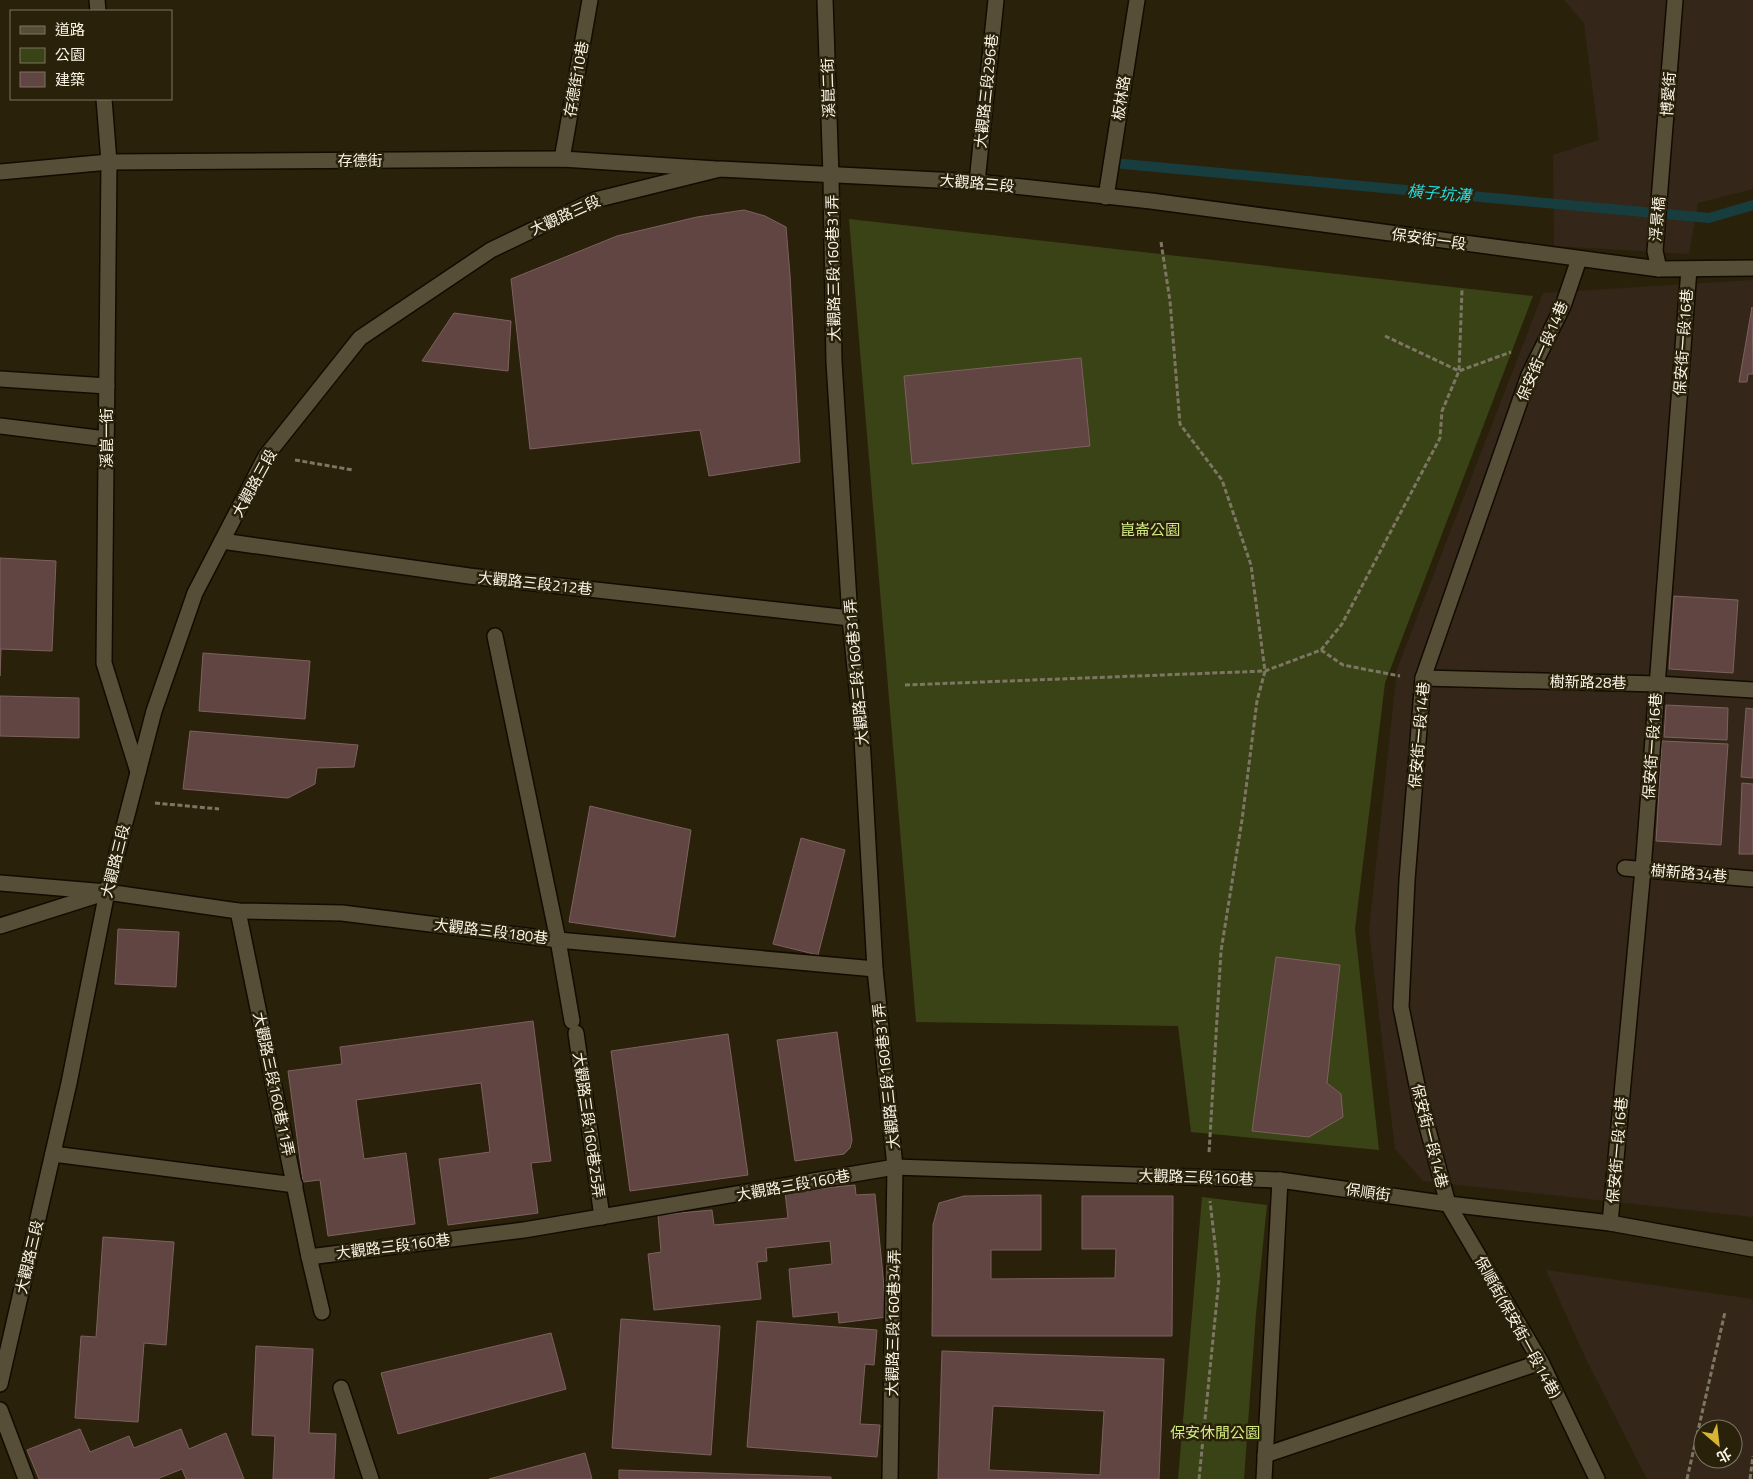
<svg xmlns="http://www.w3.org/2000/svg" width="1753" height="1479" viewBox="0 0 1753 1479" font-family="'Titillium Web','Noto Sans TC',sans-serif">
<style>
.commercial{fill:#342719;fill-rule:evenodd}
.green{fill:#394316}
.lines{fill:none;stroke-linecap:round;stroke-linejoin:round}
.stream{stroke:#183d3f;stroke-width:10}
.building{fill:#604543;stroke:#7d615e;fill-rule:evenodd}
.service-casing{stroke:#120b00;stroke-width:18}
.pedestrian-casing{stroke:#120b00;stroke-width:18}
.minor-casing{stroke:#120b00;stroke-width:18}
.tertiary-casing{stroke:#120b00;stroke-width:18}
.secondary-casing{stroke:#120b00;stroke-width:18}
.path{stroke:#7d7663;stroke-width:3;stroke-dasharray:5 2.5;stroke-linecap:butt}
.service{stroke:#574e37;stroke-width:15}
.pedestrian{stroke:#574e37;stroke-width:15}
.minor{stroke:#574e37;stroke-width:15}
.tertiary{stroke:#574e37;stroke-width:15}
.secondary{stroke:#574e37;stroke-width:15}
.labels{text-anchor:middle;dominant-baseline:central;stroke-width:5;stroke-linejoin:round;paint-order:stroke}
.street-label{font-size:15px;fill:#f9f4e6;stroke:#2a210b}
.park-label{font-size:15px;fill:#d2ec82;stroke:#2a210b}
.water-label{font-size:16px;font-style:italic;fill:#1fdce4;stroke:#2a210b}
</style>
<rect width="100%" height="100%" fill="#2a210b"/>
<g class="commercial">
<polygon points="1564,0 1753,0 1753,189 1698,203 1689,254 1554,246 1553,155 1599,140 1584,23"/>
<polygon points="1753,280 1753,1217 1423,1181 1395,1149 1369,930 1397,669 1543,293"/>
<path d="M1546,1270L1753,1299V1479H1647L1586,1359ZM1703,1429H1733V1459H1703Z"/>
</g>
<g class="green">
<polygon points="849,219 1533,296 1385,683 1355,929 1379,1150 1191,1132 1178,1026 916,1022"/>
<polygon points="1202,1197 1267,1205 1256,1314 1244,1479 1178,1479"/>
</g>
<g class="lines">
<polyline class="stream" points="1123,164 1709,218 1753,205"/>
</g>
<g class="building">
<polygon points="744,210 765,216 786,227 790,275 800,462 709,476 700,430 530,449 511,279 617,236 697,217"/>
<polygon points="1752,307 1753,374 1748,374 1747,382 1739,382"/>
<polygon points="454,313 511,321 508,371 422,361"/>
<polygon points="1081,358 1090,446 912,464 904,376"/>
<polygon points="0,558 56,561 52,651 1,649 0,676"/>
<polygon points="1674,596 1738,600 1733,673 1669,669"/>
<polygon points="203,653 310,661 305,719 199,711"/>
<polygon points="0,696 79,698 79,738 0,736"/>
<polygon points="1666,705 1728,708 1727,740 1664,737"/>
<polygon points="1746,708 1753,709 1753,778 1741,777"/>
<polygon points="190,731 358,745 354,767 317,768 315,784 288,798 183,789"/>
<polygon points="1662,741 1728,744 1721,845 1656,841"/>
<polygon points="1742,783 1753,784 1753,854 1739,854"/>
<polygon points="590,806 691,830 675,937 569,922"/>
<polygon points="801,838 845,850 818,955 773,944"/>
<polygon points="118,929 179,932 176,987 115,984"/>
<polygon points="1276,957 1340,965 1327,1083 1341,1094 1343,1117 1309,1137 1252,1131"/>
<polygon points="533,1021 551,1161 531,1163 538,1213 448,1225 439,1159 490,1152 481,1083 356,1100 364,1159 406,1153 415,1224 328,1236 320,1180 303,1182 288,1071 342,1064 340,1047"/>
<polygon points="837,1032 852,1140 850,1148 844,1154 795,1161 777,1040"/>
<polygon points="728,1034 748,1175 630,1191 611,1051"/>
<polygon points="855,1185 856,1195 875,1194 887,1317 839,1323 838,1312 793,1317 789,1269 832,1264 830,1241 766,1248 767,1261 757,1262 761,1299 654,1310 648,1254 661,1252 658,1215 712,1210 714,1225 788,1218 785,1192"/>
<polygon points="1041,1195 1041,1250 991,1250 991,1279 1115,1278 1116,1249 1082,1249 1082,1196 1173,1196 1172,1336 932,1336 933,1225 939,1203 964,1196"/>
<polygon points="103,1237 174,1242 166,1345 144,1343 138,1422 75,1418 81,1336 96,1337"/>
<polygon points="621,1319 720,1326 711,1455 612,1448"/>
<polygon points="757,1321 877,1330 874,1365 865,1364 860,1424 880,1425 877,1457 747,1447"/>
<polygon points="551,1333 566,1389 398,1434 381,1373"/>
<polygon points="256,1346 313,1349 309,1433 336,1434 334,1479 273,1479 275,1436 252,1435"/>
<path d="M942,1351L1164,1359L1159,1479H938ZM993,1406L1104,1411L1100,1475L989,1470Z"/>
<polygon points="80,1429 90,1452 129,1436 134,1448 181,1429 189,1449 226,1433 244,1479 186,1479 182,1469 157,1479 39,1479 27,1450"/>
<polygon points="585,1453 592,1479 489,1479"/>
<polygon points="619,1470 831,1477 831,1479 619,1479"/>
</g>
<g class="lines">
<defs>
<g id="service">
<polyline points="562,159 590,0"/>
<polyline points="977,182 996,0"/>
<polyline points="0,379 107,386"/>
<polyline points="0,426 106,439"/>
<polyline points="222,541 469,576 850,618"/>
<polyline points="495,636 558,940 572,1021"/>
<polyline points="1423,678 1657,684 1753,690"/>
<polyline points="1625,868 1753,879"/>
<polyline points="0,883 107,892 238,911 342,913 558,940 875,969"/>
<polyline points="238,911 309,1257 322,1312"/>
<polyline points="0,926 101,894"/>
<polyline points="576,1033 602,1217"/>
<polyline points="53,1154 295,1185"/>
<polyline points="1610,1223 1643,869 1689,269"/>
<polyline points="309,1257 524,1230 895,1167"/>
<polyline points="341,1388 371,1479"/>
<polyline points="1265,1455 1541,1362"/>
</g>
<polyline id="pedestrian" points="1448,1204 1420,1100 1401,1007 1407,880 1423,678 1529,375 1563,306 1579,259"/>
<g id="minor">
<polyline points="97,0 98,11"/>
<polyline points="825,0 831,176 834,362 850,618 862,738 875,969 895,1167 890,1479"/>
<polyline points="104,99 109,162 104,663 138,772"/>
<polyline points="0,172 109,162 562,159 716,169"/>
<polyline points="1659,269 1655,251 1675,0"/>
<polyline points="895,1167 1280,1180 1448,1204 1610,1223 1753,1249"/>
<polyline points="1448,1204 1541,1362 1597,1479"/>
<polyline points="1264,1479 1280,1180"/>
</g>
<polyline id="tertiary" points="1106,197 1137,0"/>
<g id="secondary">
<polyline points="0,1384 69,1083 107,892 154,711 195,593 266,456 360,338 491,250 595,200 720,169 977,182 1151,201 1659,269 1753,268"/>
<polyline points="0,1410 26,1479"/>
</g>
</defs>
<use href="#service" class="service-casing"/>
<use href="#pedestrian" class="pedestrian-casing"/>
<use href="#minor" class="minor-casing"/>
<use href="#tertiary" class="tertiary-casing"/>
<use href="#secondary" class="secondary-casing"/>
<g class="path">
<polyline points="1161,242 1170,301 1180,424 1222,480 1251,565 1265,671 1257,701 1242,820 1221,951 1209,1153"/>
<polyline points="1385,336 1459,371 1511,352"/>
<polyline points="295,460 353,470"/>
<polyline points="1321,650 1343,665 1400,676"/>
<polyline points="905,685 1265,671 1321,650 1342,624 1440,438 1442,411 1459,371 1462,290"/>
<polyline points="155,803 219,809"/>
<polyline points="1199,1479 1219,1279 1210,1201"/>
<polyline points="1687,1479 1725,1312"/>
<polyline points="1750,1479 1753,1456"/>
</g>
<use href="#service" class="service"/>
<use href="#pedestrian" class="pedestrian"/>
<use href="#minor" class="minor"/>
<use href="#tertiary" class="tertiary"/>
<use href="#secondary" class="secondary"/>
</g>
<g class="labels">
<g class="street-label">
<text transform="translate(576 79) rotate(-80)">存德街10巷</text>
<text transform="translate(828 88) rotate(-92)">溪崑二街</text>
<text transform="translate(986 91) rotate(-84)">大觀路三段296巷</text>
<text transform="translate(1668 94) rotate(-86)">博愛街</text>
<text transform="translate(1121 98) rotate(-81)">板林路</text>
<text x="360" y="160">存德街</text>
<text transform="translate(977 183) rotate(5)">大觀路三段</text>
<text transform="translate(565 215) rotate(-24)">大觀路三段</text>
<text transform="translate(1657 219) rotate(-85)">浮景橋</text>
<text transform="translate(1429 239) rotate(8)">保安街一段</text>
<text transform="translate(833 268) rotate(-91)">大觀路三段160巷31弄</text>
<text transform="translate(1683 342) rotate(-86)">保安街一段16巷</text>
<text transform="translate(1542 351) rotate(-67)">保安街一段14巷</text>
<text transform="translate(106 438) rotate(-90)">溪崑一街</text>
<text transform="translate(254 483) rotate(-61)">大觀路三段</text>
<text transform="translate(535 583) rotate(6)">大觀路三段212巷</text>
<text transform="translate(856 672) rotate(-95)">大觀路三段160巷31弄</text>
<text transform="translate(1588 682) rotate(1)">樹新路28巷</text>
<text transform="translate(1419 735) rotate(-85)">保安街一段14巷</text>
<text transform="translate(1652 746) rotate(-86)">保安街一段16巷</text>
<text transform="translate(115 861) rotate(-76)">大觀路三段</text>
<text transform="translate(1689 873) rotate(5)">樹新路34巷</text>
<text transform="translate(491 931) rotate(7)">大觀路三段180巷</text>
<text transform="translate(886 1076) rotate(-96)">大觀路三段160巷31弄</text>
<text transform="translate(274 1084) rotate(78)">大觀路三段160巷11弄</text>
<text transform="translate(589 1125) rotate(82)">大觀路三段160巷25弄</text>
<text transform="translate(1430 1136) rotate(76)">保安街一段14巷</text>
<text transform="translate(1617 1150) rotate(-85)">保安街一段16巷</text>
<text transform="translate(1196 1177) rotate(2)">大觀路三段160巷</text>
<text transform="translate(793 1185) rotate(-10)">大觀路三段160巷</text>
<text transform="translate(1368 1192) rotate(8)">保順街</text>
<text transform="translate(393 1246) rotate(-7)">大觀路三段160巷</text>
<text transform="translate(29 1257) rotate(-77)">大觀路三段</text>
<text transform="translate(893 1323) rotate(-89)">大觀路三段160巷34弄</text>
<text transform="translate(1518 1327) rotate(61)">保順街(保安街一段14巷)</text>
</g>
<g class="park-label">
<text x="1150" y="529">崑崙公園</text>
<text x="1215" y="1432">保安休閒公園</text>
</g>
<g class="water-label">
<text transform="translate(1439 193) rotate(5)">橫子坑溝</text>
</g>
</g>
<rect x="10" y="10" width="162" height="90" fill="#2a210b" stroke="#7d7563"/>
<rect x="20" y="26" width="25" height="8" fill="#574e37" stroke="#7d7563"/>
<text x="55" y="35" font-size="15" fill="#f9f4e6">道路</text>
<rect x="20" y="48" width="25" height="15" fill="#394316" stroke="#7d7563"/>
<text x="55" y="60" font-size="15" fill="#f9f4e6">公園</text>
<rect x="20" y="72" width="25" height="15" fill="#604543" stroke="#7d7563"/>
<text x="55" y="85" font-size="15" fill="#f9f4e6">建築</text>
<g transform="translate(1718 1444) rotate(152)"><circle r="24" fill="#2a210b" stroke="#7d7563"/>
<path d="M0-4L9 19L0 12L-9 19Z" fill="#d8b434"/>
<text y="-8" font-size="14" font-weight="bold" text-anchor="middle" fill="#f9f4e6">北</text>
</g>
</svg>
